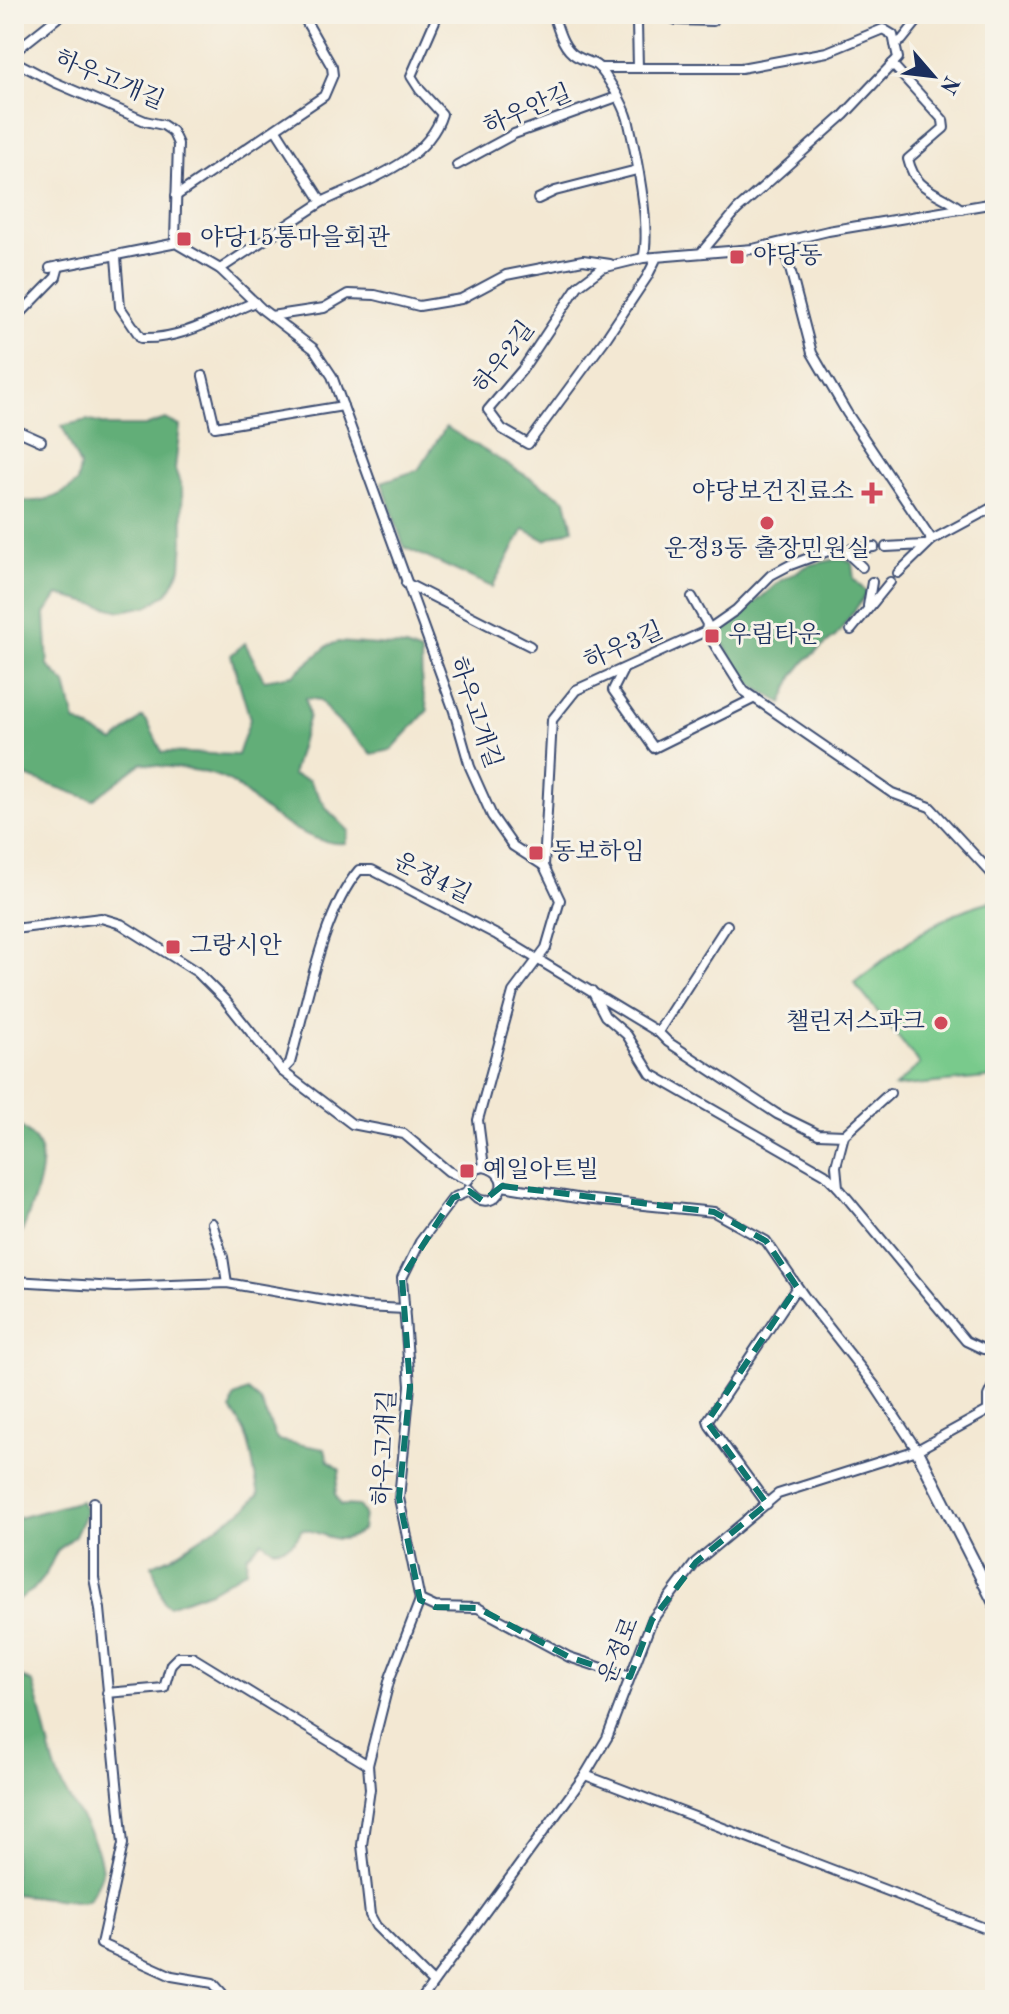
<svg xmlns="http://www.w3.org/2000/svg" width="1009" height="2014" viewBox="0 0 1009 2014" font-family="'Old Standard TT','Noto Serif KR',serif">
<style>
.green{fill:#79ca8c;stroke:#4a7c75;stroke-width:2}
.forest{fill:#62ae78;stroke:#3e6e6b;stroke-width:2}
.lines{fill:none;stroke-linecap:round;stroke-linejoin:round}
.minor-casing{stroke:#3b4b70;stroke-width:12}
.tertiary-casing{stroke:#3b4b70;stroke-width:15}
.minor{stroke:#fff;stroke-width:8}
.tertiary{stroke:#fff;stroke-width:11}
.marked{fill:none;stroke:#0f766e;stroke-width:6;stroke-dasharray:16 10;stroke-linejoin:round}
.poi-dot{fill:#d1495b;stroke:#f7f3e8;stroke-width:3}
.labels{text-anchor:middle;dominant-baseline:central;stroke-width:6;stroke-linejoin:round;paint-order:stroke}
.street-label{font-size:24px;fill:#1b2f5e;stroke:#f7f3e8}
.poi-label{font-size:24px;fill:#1b2f5e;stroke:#f7f3e8;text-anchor:start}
</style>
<rect width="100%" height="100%" fill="#f7f3e8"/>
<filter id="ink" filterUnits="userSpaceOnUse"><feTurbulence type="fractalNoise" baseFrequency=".0125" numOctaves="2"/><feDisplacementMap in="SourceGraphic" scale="16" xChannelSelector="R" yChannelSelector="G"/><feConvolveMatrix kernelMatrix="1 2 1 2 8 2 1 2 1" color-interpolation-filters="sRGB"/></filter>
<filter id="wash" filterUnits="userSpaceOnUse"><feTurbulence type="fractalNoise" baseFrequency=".006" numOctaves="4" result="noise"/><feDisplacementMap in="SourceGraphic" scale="32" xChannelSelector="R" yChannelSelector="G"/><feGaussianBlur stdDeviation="1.8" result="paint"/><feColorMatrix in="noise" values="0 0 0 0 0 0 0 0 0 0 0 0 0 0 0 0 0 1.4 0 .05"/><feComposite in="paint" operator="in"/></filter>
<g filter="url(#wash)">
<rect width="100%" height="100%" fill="#f3e8d3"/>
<path class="green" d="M995,900V1077L895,1087L920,1064L854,983C897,949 940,913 995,900Z"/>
<g class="forest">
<path d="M165,419L180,426L175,469L182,489L183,540L181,568L168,593L148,606L121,611L58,595L45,614L48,666L66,684L75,721L114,742L142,717L148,723L162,752L238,755L250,719L231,655L245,643L264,680L293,675L329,645L338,642L406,647L421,653L422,689L428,710L391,750L372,754L331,715L320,700L306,698L309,716L292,775L309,780L328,810L349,831L345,843C319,846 281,823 261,807C251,799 243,789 232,783C203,766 172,770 142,763L93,800L14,772V500C39,504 58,499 77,483L80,466L62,426L87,420L109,426H145Z"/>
<polygon points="446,427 566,500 573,529 545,540 524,529 492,587 404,547 382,482 418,470"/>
<polygon points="843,558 852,563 854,579 867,593 836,636 807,659 794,675 782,703 746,682 718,635 780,581 809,565"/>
<path d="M14,1123C25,1129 36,1137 40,1150C47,1172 25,1228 14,1248Z"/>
<path d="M248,1391L260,1401L277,1440L325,1449L328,1461L340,1470L335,1494L341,1505L359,1506L364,1514L362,1530C337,1549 328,1533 302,1529C294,1544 289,1547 273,1549L262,1541L247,1555L246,1570L210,1591L169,1606L164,1603L152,1565L171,1557L247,1507L259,1494C250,1459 255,1442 231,1410L234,1397Z"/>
<polygon points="81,1501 86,1512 75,1536 57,1551 46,1574 33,1590 14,1602 14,1519"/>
<path d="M14,1673L33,1683C43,1713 47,1744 57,1774C69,1807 99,1834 102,1871C102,1880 94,1891 89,1899L82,1902L14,1894Z"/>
</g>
</g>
<g filter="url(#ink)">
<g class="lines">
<defs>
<g id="minor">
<path d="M553,14C558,28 562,48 576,56C590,64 595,60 605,75C613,87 624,105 628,119C635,149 652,230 643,258"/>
<polyline points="660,14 677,20 713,21"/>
<polyline points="895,44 902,40 923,14"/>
<polyline points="14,52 62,14"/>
<polyline points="14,61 54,82 145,121 163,125 172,131 178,144 175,239 179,245 220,269 263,310 314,349 332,376 454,711 470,767 492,816 513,846 544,866 560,900 546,948 513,992 478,1120 484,1167"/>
<path d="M892,64L943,120L944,128L908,159C916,192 936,190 961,209"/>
<polyline points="600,68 741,68 827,52 883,29 893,35 898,58 844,115 737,210 701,253"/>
<polyline points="638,68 637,23 647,14"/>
<polyline points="457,165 514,134 617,97"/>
<polyline points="176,196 324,96 333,75 332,67 302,14"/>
<polyline points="538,199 555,191 637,170"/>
<path d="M322,202C363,182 427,163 442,114L420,90L411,76L438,14"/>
<polyline points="783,242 812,353 847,413 932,540"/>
<path d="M116,257L120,307L141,338C182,340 218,317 255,302"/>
<polyline points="657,257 647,277 607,337 528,444 502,429 488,410 522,370 578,286 602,268 643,258 753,249 828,231 995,203"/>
<polyline points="50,268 177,243"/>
<polyline points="220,269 322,202 276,130"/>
<polyline points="271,316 324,308 348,294 375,295 419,306 461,299 506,275 583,260 610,264"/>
<polyline points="14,320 56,277 59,266"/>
<polyline points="203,376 215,427 343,406"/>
<polyline points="14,429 41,441"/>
<polyline points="886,547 924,545"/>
<polyline points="845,551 862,567"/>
<polyline points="898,573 932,540 995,506"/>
<polyline points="406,583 530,646"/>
<polyline points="692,597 707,624 706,631 744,691 892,793 930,807 995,877"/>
<polyline points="868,606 872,582"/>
<polyline points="851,630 890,582"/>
<polyline points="623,670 613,690 654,748 755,698"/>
<polyline points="544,866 552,720 576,690 706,631 736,610 771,575 790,565 828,551 874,547"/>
<polyline points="14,929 101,918 121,924 197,972 225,1000 282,1071 352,1124 404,1134 448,1171 468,1180"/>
<polyline points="592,991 605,1016 627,1035 651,1074 825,1174 838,1187"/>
<polyline points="658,1032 727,925"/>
<path d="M282,1071L290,1063C306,1007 322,913 359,870H372L497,935L658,1032L668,1042L777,1114L818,1134L844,1135L890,1093"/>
<polyline points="844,1135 836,1166 838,1187 966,1341 983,1349 995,1350"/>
<polyline points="468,1180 477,1169 484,1167"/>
<polyline points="502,1186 583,1199 714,1212 766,1241 804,1296 875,1386 917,1450"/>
<path d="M469,1189C489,1222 522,1176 484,1167"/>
<polyline points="469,1191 453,1198 420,1242 402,1278 410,1386 399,1498 420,1600 435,1607 478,1608 569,1657 630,1677"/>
<polyline points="212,1223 223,1257 227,1283"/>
<polyline points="14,1281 116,1287 227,1283 365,1307 405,1309"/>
<polyline points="988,1411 988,1396 995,1381"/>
<polyline points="94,1502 94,1578 100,1609 123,1844 101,1944 172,1976 213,1983 222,1993 223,2000"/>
<polyline points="767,1504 710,1426 708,1420 797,1287"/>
<polyline points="420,1600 390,1678 368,1765 370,1789 362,1845 370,1915 376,1926 433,1983"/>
<polyline points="107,1693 164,1688 171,1664 178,1657 192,1657 368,1765"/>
<polyline points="585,1775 995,1932"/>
<polyline points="421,2000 585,1775 607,1738 652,1620 696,1562 778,1494 917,1450 995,1407"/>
</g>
<polyline id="tertiary" points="917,1450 995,1604"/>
</defs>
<use href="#minor" class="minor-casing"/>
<use href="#tertiary" class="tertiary-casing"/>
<use href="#minor" class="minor"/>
<use href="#tertiary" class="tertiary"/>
</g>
</g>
<path class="marked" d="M502,1186L714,1212L766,1241L797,1287L707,1422L767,1504L696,1562L652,1620L630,1677L569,1657L478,1608L435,1607L420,1600L399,1498L410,1386L402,1278L453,1198L469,1191L483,1201Z"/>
<g class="poi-dot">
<rect x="176" y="231" width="16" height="16" rx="4"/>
<rect x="729" y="249" width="16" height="16" rx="4"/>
<path d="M868 481h8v8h8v8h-8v8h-8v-8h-8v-8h8z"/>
<circle cx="767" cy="523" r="8"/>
<rect x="704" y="628" width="16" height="16" rx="4"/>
<rect x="528" y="845" width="16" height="16" rx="4"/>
<rect x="165" y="939" width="16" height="16" rx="4"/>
<circle cx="941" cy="1023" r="8"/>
<rect x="459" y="1163" width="16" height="16" rx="4"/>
</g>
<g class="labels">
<g class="street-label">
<text transform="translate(109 81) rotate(23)">하우고개길</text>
<text transform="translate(528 111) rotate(-23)">하우안길</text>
<text transform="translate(505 358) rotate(-53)">하우2길</text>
<text transform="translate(624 647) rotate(-24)">하우3길</text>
<text transform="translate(474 713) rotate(71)">하우고개길</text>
<text transform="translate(432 879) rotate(27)">운정4길</text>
<text transform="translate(386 1448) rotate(-87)">하우고개길</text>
<text transform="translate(620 1651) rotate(-68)">운정로</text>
</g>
<g class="poi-label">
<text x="200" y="239">야당15통마을회관</text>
<text x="753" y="257">야당동</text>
<text x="854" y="493" text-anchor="end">야당보건진료소</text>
<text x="767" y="550" text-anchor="middle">운정3동 출장민원실</text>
<text x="728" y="636">우림타운</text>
<text x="552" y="853">동보하임</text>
<text x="189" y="947">그랑시안</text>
<text x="925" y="1023" text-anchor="end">챌린저스파크</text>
<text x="483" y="1171">예일아트빌</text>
</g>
</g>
<rect width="1009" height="2014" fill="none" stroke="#f7f3e8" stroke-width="48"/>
<g transform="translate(933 76) rotate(118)" stroke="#f7f3e8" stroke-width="6" paint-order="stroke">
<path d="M0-6L14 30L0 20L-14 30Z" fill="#1b2f5e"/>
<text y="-12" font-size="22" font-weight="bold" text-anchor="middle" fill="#1b2f5e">N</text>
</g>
</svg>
